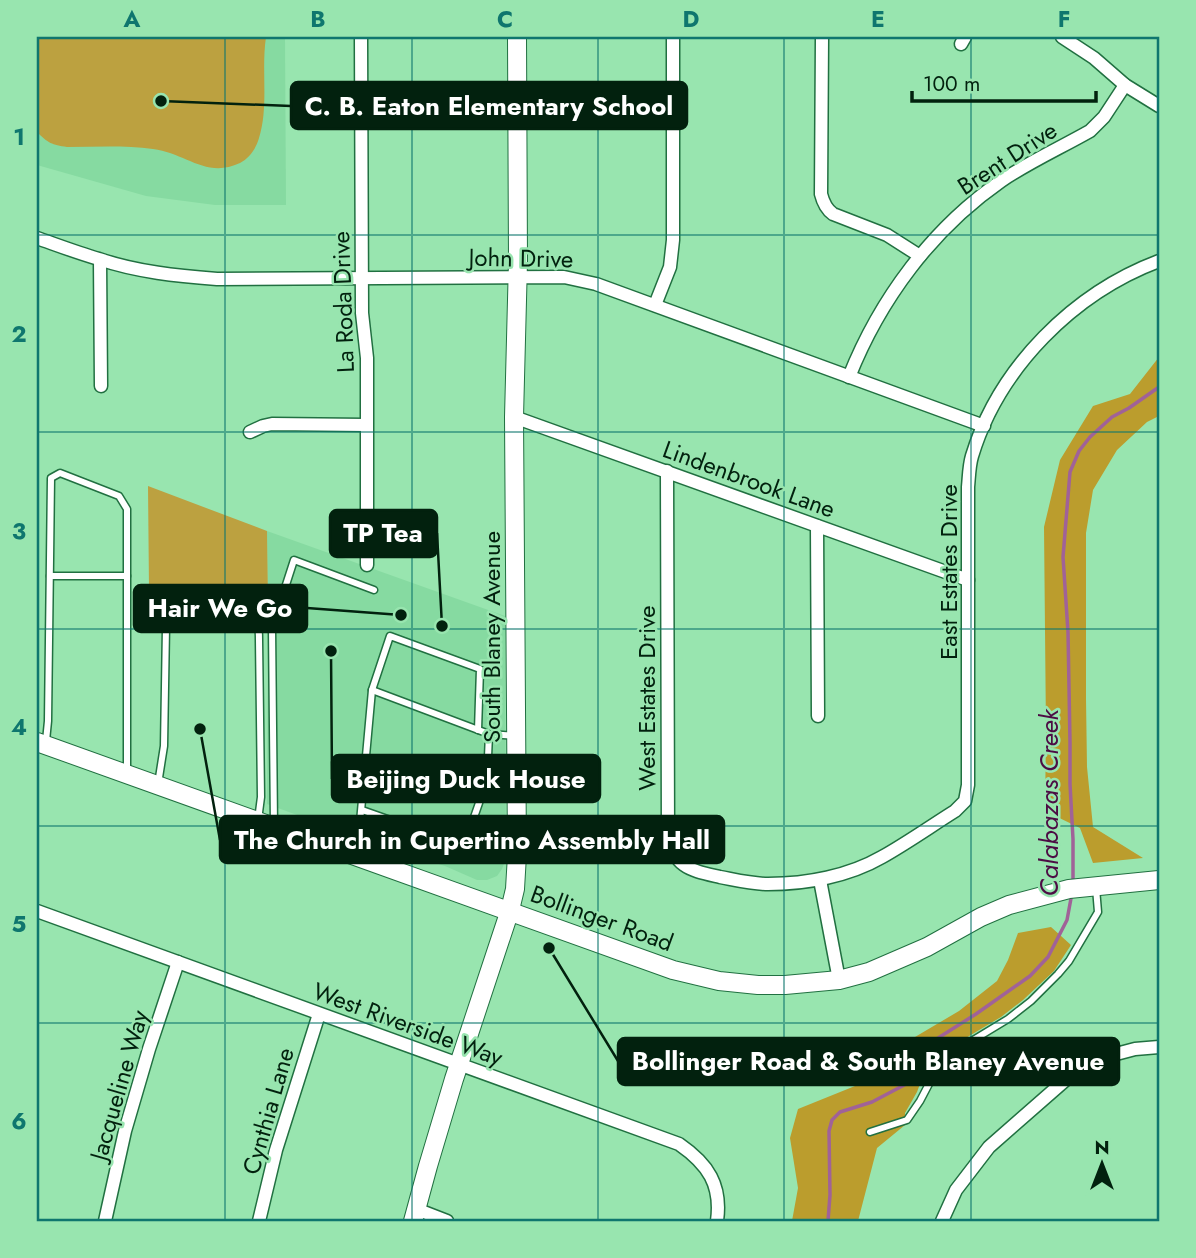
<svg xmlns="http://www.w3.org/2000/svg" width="1196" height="1258" viewBox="0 0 1196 1258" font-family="Jost,sans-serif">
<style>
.built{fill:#86daa1}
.green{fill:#bca140}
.forest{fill:#bb9d2d}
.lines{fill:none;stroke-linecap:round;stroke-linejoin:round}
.stream{stroke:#a06298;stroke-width:3.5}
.lane-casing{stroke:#217041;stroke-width:9}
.street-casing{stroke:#217041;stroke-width:15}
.secondary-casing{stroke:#217041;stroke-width:20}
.lane{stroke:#fff;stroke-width:6}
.street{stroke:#fff;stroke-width:12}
.secondary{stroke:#fff;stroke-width:18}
.grid{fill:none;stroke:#0f766e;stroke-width:2;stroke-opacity:0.55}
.labels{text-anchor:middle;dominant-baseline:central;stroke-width:5;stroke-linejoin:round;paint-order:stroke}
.street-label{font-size:24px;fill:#02210e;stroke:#98e5af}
.water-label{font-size:26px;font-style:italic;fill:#4c0c44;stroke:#98e5af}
.leader{fill:none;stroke:#02210e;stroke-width:2.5}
.callout-dot{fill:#02210e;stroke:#98e5af;stroke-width:2.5}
.callout{fill:#02210e;stroke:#02210e;stroke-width:2.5}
.callout-label{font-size:26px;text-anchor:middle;font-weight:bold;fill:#fff}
.neatline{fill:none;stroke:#0f766e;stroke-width:2.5}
.grid-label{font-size:23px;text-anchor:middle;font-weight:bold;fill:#0f766e}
</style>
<rect width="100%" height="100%" fill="#98e5af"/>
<g class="built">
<polygon points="37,37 285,37 286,205 215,205 146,196 37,165"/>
<polygon points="267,531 505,616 506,858 502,869 497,876 487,880 477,880 445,866 393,850 267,804 268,599"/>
</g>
<g class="green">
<path d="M37,37H266C261,70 269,106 259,138C256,149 249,158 240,163C206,179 186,153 153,149C124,145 95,147 67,147C52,145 48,143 37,132Z"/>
<polygon points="148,486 267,531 268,599 175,600 172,590 149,589"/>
</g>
<g class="forest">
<polygon points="1159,357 1159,416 1147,422 1117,450 1093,490 1086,533 1086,699 1087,767 1093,827 1143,858 1093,863 1080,828 1045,811 1046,732 1044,527 1060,460 1093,406 1130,394"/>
<polygon points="1051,927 1071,945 1054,971 1023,1000 1001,1017 949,1048 927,1065 917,1092 905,1113 905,1125 877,1148 858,1221 792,1221 798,1188 790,1138 798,1109 855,1086 915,1037 959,1011 997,981 1008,960 1018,933"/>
</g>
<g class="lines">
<g class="stream">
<polyline points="1073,882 1073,839 1070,784 1070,742 1068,632 1063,557 1070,472 1079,451 1090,437 1112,417 1129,408 1159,387"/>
<polyline points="828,1221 830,1195 829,1131 832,1120 840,1112 872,1102 910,1082 912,1069 912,1059 917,1049 927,1045 976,1014 1030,976 1048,957 1067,920 1072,893"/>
</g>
<defs>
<g id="lane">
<polyline points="50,576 127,576"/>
<polyline points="372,690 489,734 516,736"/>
<polyline points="46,741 48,721 51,478 60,473 119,496 127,509 127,773"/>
<path d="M158,784L164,746L166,627L168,620C181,612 233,615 250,616C259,622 259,629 259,640L261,797L258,820"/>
<polyline points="362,810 464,846 487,780 489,734"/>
<polyline points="274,825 272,628 294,560 374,590"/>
<polyline points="352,852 359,833 372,690 390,636 480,669 478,730"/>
<polyline points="870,1132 907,1120 920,1101 942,1059 1008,1019 1031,1001 1058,974 1069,961 1098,912 1096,888"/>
</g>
<g id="street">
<polyline points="361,37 362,313 367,358 367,565"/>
<path d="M822,37L821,194C823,202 826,209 833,214L887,235L920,256"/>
<polyline points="1062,37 1094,58 1125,85 1159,106"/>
<polyline points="961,44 965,37"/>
<path d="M37,238C57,245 78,253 99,259C137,272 178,276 217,279L564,277L596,284L984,426"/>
<polyline points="100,260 101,386"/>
<polyline points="655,305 670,267 673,240 673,37"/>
<path d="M849,377C880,299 932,229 1001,181C1029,162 1060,148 1090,131L1104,117L1125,85"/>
<polyline points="514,417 968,580"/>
<polyline points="250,432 263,426 272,424 366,425"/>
<path d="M667,471L668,834C674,868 690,870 720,877C736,880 752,884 768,884C807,884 849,876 882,857C907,843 931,826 955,811L965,801L968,785V487C969,477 969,466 972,456C999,367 1074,293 1159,261"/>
<polyline points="817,526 818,716"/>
<polyline points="820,880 839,980"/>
<path d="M37,911L679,1144C708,1164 722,1185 717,1221"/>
<polyline points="416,1209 447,1221"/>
<polyline points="105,1221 125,1131 149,1049 178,962"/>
<polyline points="259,1221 276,1150 319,1014"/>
<polyline points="942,1221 956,1190 989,1147 1070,1076 1101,1058 1135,1049 1159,1047"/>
</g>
<g id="secondary">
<polyline points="37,742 673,970 719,981 758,985 785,985 839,980 869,972 927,947 981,917 1009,905 1069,889 1159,880"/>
<polyline points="413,1221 428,1166 454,1079 510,910 515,889 517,855 514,417 518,261 517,37"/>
</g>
</defs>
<use href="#lane" class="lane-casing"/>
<use href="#street" class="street-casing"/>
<use href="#secondary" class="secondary-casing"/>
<use href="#lane" class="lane"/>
<use href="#street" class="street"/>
<use href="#secondary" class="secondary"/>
</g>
<path class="grid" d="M225,37V1221M412,37V1221M598,37V1221M784,37V1221M971,37V1221M37,235H1159M37,432H1159M37,629H1159M37,826H1159M37,1023H1159"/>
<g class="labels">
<g class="street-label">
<text transform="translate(1007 158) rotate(-33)">Brent Drive</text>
<text transform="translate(521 258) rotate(1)">John Drive</text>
<text transform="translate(343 302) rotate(-92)">La Roda Drive</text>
<text transform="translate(749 479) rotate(20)">Lindenbrook Lane</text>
<text transform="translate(948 572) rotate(-90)">East Estates Drive</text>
<text transform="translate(491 637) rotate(-90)">South Blaney Avenue</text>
<text transform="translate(646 698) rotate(-90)">West Estates Drive</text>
<text transform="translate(602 918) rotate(20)">Bollinger Road</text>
<text transform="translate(408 1024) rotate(20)">West Riverside Way</text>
<text transform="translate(119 1085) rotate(-74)">Jacqueline Way</text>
<text transform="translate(268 1111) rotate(-74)">Cynthia Lane</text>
</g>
<g class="water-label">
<text transform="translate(1049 803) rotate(-90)">Calabazas Creek</text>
</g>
</g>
<path class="leader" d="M161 101L291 106M442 626L437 533M401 615L307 608M331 651L332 779M200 729L220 840M549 948L618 1061"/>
<g class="callout-dot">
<circle cx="161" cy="101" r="7"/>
<circle cx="442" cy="626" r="7"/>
<circle cx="401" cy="615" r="7"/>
<circle cx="331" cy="651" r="7"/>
<circle cx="200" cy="729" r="7"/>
<circle cx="549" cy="948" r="7"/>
</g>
<g class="callout">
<rect x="291" y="82" width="396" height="47" rx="7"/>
<rect x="330" y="510" width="107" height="47" rx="7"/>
<rect x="134" y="585" width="173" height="47" rx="7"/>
<rect x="332" y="755" width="268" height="47" rx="7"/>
<rect x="220" y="816" width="504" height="47" rx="7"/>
<rect x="618" y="1038" width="501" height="47" rx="7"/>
</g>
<g class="callout-label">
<text x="489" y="115">C. B. Eaton Elementary School</text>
<text x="383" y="542">TP Tea</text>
<text x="220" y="617">Hair We Go</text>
<text x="466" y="788">Beijing Duck House</text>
<text x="472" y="849">The Church in Cupertino Assembly Hall</text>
<text x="868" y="1070">Bollinger Road &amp; South Blaney Avenue</text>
</g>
<rect width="1196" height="1258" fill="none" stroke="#98e5af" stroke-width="77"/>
<g transform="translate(1102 1164)" stroke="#98e5af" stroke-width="5" paint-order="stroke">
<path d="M0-5L12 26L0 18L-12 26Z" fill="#02210e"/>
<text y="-10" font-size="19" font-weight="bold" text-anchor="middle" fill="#02210e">N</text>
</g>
<path d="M912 91v10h184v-10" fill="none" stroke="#02210e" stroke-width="3.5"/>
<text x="923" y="91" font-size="21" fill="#02210e" stroke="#98e5af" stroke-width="5" paint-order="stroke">100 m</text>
<rect x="38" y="38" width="1120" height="1182" class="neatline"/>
<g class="grid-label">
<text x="132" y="27">A</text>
<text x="318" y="27">B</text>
<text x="505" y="27">C</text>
<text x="691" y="27">D</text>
<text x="878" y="27">E</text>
<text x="1064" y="27">F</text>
<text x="19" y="145">1</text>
<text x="19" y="342">2</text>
<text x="19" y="539">3</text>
<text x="19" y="735">4</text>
<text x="19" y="932">5</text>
<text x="19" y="1129">6</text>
</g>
</svg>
